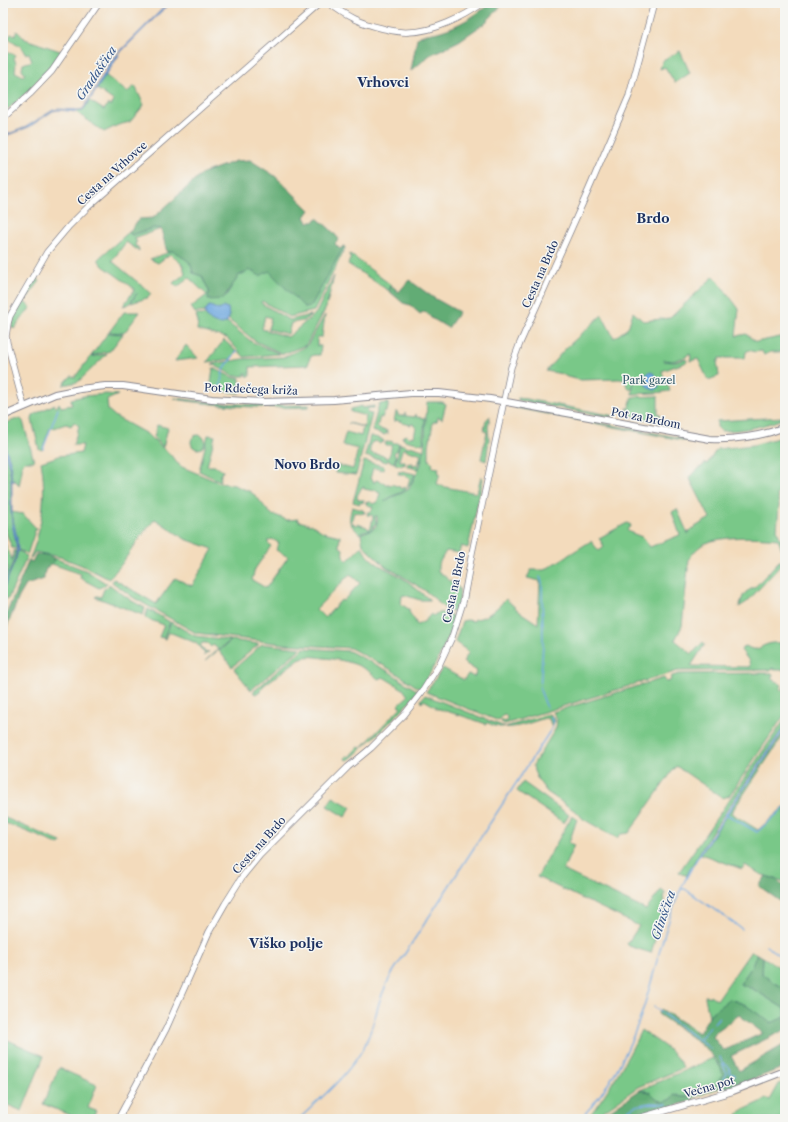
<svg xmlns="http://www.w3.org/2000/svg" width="788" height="1122" viewBox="0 0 788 1122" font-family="'Libre Caslon Text',serif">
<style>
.green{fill:#79c888;stroke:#4a7c73;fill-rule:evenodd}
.forest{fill:#62ac74;stroke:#3e6e69;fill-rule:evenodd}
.water{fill:#6fa8df;stroke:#456c9e}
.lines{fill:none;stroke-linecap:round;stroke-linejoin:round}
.stream{stroke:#6fa8df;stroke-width:1.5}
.tertiary-casing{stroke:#87858d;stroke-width:7}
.secondary-casing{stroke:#87858d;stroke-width:8}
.tertiary{stroke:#fff;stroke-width:5.5}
.secondary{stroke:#fff;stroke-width:6}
.labels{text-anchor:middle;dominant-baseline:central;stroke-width:3;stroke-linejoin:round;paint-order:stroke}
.street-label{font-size:11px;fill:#1b2f5e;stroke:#f6f6f2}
.park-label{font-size:11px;fill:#375d6b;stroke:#f6f6f2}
.water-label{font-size:12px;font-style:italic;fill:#38598b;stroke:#f6f6f2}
.neighbourhood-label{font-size:12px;font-weight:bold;fill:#1b2f5e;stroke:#f6f6f2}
.quarter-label{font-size:13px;font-weight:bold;fill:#1b2f5e;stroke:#f6f6f2}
</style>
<rect width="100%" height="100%" fill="#f6f6f2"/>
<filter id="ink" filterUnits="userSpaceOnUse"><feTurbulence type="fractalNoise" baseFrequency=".025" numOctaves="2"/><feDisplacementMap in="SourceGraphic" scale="8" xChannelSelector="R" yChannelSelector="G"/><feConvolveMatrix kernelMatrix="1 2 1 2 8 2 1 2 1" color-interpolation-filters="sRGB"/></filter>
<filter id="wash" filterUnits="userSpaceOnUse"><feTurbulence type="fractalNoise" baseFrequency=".012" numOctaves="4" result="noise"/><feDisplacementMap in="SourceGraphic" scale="16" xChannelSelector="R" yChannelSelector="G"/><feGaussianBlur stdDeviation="0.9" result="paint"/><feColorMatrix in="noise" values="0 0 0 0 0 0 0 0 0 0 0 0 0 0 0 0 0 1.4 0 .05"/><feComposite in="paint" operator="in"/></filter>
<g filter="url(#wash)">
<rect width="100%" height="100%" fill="#f3dbbc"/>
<g class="green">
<path d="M17,31L25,39L63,52L46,73H44L26,93L8,109L7,108L4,109L5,111L3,113V52H7L16,55L14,58L16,63L15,72L23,76L25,74L22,69L23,64L32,61L29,53L26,54C21,42 14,45 8,37L11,34L15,35Z"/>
<polygon points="680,51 690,73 675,83 665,67 660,69 663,60"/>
<polygon points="105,75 127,92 135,86 144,105 130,122 118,125 104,132 76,112 83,110 90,101 104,110 108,104 111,106 114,101 97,89"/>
<polygon points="154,228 161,229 134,238 137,242 135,243 136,247 138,247 139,251 126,242 112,261 151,293 147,298 131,303 137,293 129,304 123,306 135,289 103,266 99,261 99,258 129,232 132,235"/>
<path d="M344,246L345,248L314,311L289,317L262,301L261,303L289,320L311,315L303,321L291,323L288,334L268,329L271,318L265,316L262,329L288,337L316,313L334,276L326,308L306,345L283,354L255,341L229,320L228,308L224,307L219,310L210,306L208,307L205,312L195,313L191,307L207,295L189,278L177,287L173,283L185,274L183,265L170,254L158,263L150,259L167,253V252L174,251C185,261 190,257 193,273L202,276L209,291L208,296H226L238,276L250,270L254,273L269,270L307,308L311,306Z"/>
<polygon points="350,254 391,285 389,291 348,264 351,257 349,256"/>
<polygon points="714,276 739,309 736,336 746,334 756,342 785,336 785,352 771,352 764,355 762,351 755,352 749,350 746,352 745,358 719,358 719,361 717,361 719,376 708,380 698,359 690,361 691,356 690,354 688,354 686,357 673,361 664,360 664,361 674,362 686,359 687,362 662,371 666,385 668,385 670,391 656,393 632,394 634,382 631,390 627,386 625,380 619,379 580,380 567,377 562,374 546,371 564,350 602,315 614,338 628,328 633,312 643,321 670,318"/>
<polygon points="36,278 40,281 24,302 31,307 14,329 11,326 13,318"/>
<polygon points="124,312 140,312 124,333 109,332"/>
<path d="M196,315H205C210,322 219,326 227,322L252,342L280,354L244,357L227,338L197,330L198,322Z"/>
<polygon points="325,315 322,337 317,337 317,346 321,346 320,355 314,355 310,357 308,365 250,367 250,376 247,376 247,373 245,373 245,376 234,376 212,364 243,359 284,357 307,346"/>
<polygon points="108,333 123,334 110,351 91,356"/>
<polygon points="224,340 236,351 231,359 207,362"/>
<polygon points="186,345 198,358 175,361"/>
<polygon points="107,354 78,382 63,385 71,376 75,377 90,357"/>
<polygon points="213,368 234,378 240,378 240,393 210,390"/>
<path d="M106,394L118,395L107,400L108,410L116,417L147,434L153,440L154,439L158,444L170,454L176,462L182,467L220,483L234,485L249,491L256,496L268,511L274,516L275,515L287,520L298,519V521L306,523L310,525L311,524L323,532L340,536L339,546L343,549C342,555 343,557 347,561L362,546C369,563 386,568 401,577C411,583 421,593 430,600H420L404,595L402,596L401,604L410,610L409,612L414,619L417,625L425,621L431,614L433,616C439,610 449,613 455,618C447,643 435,667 420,689L390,669L350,648L284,644L196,633L134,598L112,582L114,579L156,604L175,578L192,586L213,549L185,539L155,519L140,537L121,565L109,579L81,565L60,557L35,552L31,558H30C42,530 47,492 41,462L59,456L81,453L83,445H73L79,426L74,422L71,426L66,424L54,428H50L42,450L39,449L32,420L33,415L55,404L54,406L57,407L59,403L61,407L72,405L71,399L84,396ZM272,539L279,543L276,550L288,557L266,588L252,580L255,569L271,546L268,543V541ZM350,574L360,583L343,601L341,600L325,618L316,609Z"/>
<polygon points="658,396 658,414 660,415 661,422 630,416 628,414 627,408 629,408 632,397"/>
<path d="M175,398C219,404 264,406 309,405V407C264,409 219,406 174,399Z"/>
<polygon points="518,398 526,399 615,416 609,417 522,401 518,400"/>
<path d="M427,402H442L446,404L442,419L438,417L437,421L433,422L429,446V460L433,463L432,467L439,468L438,472L440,473L437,484L445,487L477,493L481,476L483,479L468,548L461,546L459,553L446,551L438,565V571L459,588C460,596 460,604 456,611L452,612L444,608L435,599L424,590L399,574L386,567L363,545L361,534C369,529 379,532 377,516H375L376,523L371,530L364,531L360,534C348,523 348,522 352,507L363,510V511L365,512V513H362V514L358,512L357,513L354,512L351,523H354V525H356L357,524L367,527V528L369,529L371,527L373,517L372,515H367L368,512H371L373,507L366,504V502L368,503L369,501L373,504L374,503H377L380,493L377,492V491L375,490L374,491L364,489V487H362L357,496L358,500H364L363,503L361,502L360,504L353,502L364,461L383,466L384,467V470L382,469L381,470L377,468L376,469L373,468L370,479L373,480L374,483L376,480L385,483V484L387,485L388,483L390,486L391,484L400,487V488L402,489L403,487L407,488L410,478L406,477V475H401V474H398L399,471L401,472L402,471L415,474C406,497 401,489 385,501V502L390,498L402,493L409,489L421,464L424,451Z"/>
<polygon points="388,403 388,408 385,413 384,412 382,418 380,417 377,427 381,429 381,430 386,430 386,431 388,432 388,434 386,433 385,435 372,431 379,404"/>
<polygon points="361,406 362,408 374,406 374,408 368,408 367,413 372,414 356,475 335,473 337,465 353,469 358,449 342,445 346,432 361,436 363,427 348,423 364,427 366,416 351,412 351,409"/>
<polygon points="516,407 697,441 697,443 516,408"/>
<polygon points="396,412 398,412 398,416 405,416 405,413 406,416 415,417 416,414 416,417 425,418 423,444 404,440 404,438 402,438 403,436 405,436 406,435 410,438 411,436 414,437 416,427 414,426 414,424 411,424 411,425 402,423 402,421 400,421 399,422 397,420 396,421 394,421"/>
<polygon points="490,416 488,427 489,439 486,461 481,459 487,432 484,431 486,420"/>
<path d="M783,417H785V418C765,426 743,431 721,431L717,427V421Z"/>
<polygon points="17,419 21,419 23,421 34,461 25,461 22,464 22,470 19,486 15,480 12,481 10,461 3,440 3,424"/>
<polygon points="157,425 168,428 163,447 154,437"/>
<circle cx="198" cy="442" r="7"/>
<polygon points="208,435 215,436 207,466 215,466 223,471 223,472 221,472 221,476 220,475 219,476 221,477 220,481 199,471"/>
<path d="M370,436L382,439V440L384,441L383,443L381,442L380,444L376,441L375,442H372L370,445V452L375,455V454L385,456V458H387C390,456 392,448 391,445H385L386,442H388L389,441L393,442V443H399L397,451H395L394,455L396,456L394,463L388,460L387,462L379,460V458L376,459L365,456Z"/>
<path d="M785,436V488L777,495L779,505L777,531L785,549V558L778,539C759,537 721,535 704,544C698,547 693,553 689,559L682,626L675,640L692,654L703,642L705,644L691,666L750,667L749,661L741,650L743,647L746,646C757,653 758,647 768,644C774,642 779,643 785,643V670H777L773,668L770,670L678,671L505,724L501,722L502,720L506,722L507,717L505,715L502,716L499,721L426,692L443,668L464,680L468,674L474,677L477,671L463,662L469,652L455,642L462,621L467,620L474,621L475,619C488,618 497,608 506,599L520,612L538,624L540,581L527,578L531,570H544L551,566L591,541L599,551L604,547L599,538L627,523L631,525L627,530L629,532L642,537L650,547L680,535L672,512L677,509L688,534L690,530L710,518L689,477L706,463L707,464L717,449L753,445Z"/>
<polygon points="400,444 407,446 407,447 409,447 410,446 423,450 422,458 417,469 409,467 409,466 407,466 408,463 410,464 411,463 413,463 412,467 415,464 418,465 421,454 416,452 416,453 405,450 406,449 404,448 402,450 399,460 400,461 405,461 405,465 402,464 402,466 395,464"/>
<polygon points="3,446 10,470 11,480 11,511 17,549 12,548 3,525"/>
<polygon points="12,512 23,514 36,528 27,555 24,552 18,550"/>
<polygon points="3,539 12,560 14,550 16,551 14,560 3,587 3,582 8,567 3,565"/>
<path d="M18,551L23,553L27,557L8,599L3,597C3,581 15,567 18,551Z"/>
<polygon points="54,558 87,571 107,584 99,588 80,578 81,574 52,564"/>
<polygon points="779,561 781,561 782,564 780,566 747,602 739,607 743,596 746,592 756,586"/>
<polygon points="110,585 132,601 145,608 143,615 95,597 97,596 101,597 104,589"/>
<polygon points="148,609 170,622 163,638 159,637 164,625 145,618"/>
<polygon points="171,622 195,636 231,640 205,661 218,649 213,645 211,647 207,643 202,643 200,646 206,653 208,651 209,652 203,656 205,654 196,643 169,632 166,639 164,639"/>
<polygon points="232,640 259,644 232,667 219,651"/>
<polygon points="262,644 301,648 251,690 234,669"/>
<path d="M304,648L349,651L388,671L400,679L399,680H401L418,691C398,717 374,737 350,759L346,760L345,758L347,755L349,757L358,747L361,748L401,707L398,705L408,696L403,689L383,677L378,679C363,664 345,660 324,658C315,657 307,655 299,659L263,686L261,691L255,694L253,692Z"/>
<polygon points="772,673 773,675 771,678 782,685 780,689 782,691 785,686 785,714 729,796 723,798 676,766 629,833 621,834 617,838 583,819 578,813 547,792 538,780 534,771 533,765 556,728 557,719 553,712 664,678 666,682 670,681 672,676 679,674"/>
<path d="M425,695L505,727L549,714L554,718L555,722L552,723V727L549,719L545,718C526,724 506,733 488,723L486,724L466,717L439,709H436V707L424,700L422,703L421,700Z"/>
<polygon points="785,719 785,725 711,833 686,876 684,874 683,875 679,872"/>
<polygon points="785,730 785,733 731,813 758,830 785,806 785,882 760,874 745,865 742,869 701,854 720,825"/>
<polygon points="523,782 569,815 564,823 517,791"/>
<polygon points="333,797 351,807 345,817 327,806"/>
<polygon points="572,816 577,819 569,843 574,845 563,870 646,910 661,890 665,893 662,916 651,953 629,946 627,944 639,926 537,877"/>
<polygon points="3,817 61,842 60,845 3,822"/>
<polygon points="751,951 757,954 751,968 740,984 753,989 785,1009 785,1017 771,1024 744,1004 711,1013 709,1017 705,997 706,995 709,997 710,995 717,1000"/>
<polygon points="763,957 785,971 785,988 774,983 762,974"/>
<path d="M641,1030C656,1041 676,1051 683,1068L638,1087L592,1119H587C609,1090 626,1063 641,1030Z"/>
<polygon points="3,1038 44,1056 22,1111 3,1103"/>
<polygon points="713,1058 721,1068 723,1075 716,1083 716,1089 693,1098 692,1096 682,1097 677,1095 671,1099 664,1102 658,1100 650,1092 640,1090"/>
<polygon points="59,1068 97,1085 88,1108 96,1111 92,1119 80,1119 43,1104"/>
<polygon points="785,1082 785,1119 733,1119 741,1111 763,1101 765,1098 770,1100 779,1084"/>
</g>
<g class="forest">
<path d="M491,3H504L485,23L459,41L430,55L411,71L417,38C424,33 432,34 441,31C459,26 476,15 491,3Z"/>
<path d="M250,160L275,176L310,210L305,217L308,222H314L317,218L330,229L339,239L335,244L340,249L344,245V246L311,306L307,308L304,307L269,271L260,276L250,270L238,276L235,282L230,288L223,299L208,300L209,291L202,276L193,273C190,257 185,261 174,251L167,252L161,229L154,228L131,235L129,232L139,219L153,218L203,173L236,161Z"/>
<polygon points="409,280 434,298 459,312 448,328 435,320 432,319 427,313 423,312 420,314 410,305 403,303 389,291 391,285 399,292"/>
<path d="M36,554L47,555L54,558L52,564C45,567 44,572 44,579L26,585L19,597L5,631V635H3V622L29,560L32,562Z"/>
<polygon points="766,876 777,880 785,887 785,905 759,886"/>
<polygon points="757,954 763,957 762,974 774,983 785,988 785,1009 753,989 740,984 751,968"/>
<path d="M730,999L744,1004L771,1023L785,1017V1030L731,1056L739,1071L785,1044V1067L735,1086L716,1089V1083L723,1074C718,1051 677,1028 658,1014L661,1009L699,1033L711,1013ZM739,1015L763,1033L727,1049L723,1050L713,1037L717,1031Z"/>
<polygon points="640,1090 650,1092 658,1100 664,1102 671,1099 674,1095 682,1097 692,1096 694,1100 631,1119 597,1119"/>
</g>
<g class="water">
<polygon points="168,3 170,3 121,52 84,109 76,112 59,110 53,111 29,127 3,137 3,136 26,127 53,110 58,109 78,110 83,109 111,62 120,51"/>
<path d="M210,306L219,310L224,307L228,308L229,317L227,322C219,327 207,322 205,312L208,307Z"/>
<path d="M650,371C656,375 661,380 658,388L655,390L648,388L644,381L647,374Z"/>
<path d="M3,440L10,461L12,481H15L12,482V516L17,537L18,551L15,561L3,590V587C7,577 14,566 16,556C18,544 13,534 12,522C9,505 13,487 10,470C8,460 3,450 3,440Z"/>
</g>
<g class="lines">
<g class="stream">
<polyline points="223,370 237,351"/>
<polyline points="220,388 223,372"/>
<polyline points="43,449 58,409"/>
<polyline points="540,577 542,582 543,644 540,690 547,708"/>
<polyline points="726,814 757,832 785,807"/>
<polyline points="681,889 685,889 742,929"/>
<polyline points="766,946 785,959"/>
<polyline points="654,1007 711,1049"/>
<polyline points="714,1023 719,1017"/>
<polyline points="700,1039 710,1027"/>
<polyline points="720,1057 726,1072 723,1086 725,1088"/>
<polyline points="723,1063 730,1068 729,1073 735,1075"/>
<path d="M300,1118C323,1096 349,1074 364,1047C371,1033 375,1018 379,1003C382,993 387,984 391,975L552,728L553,724L551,717"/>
<path d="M580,1119C611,1087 632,1046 645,1003C656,968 663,931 678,896C690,866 709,840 727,813C746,784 766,756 785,727"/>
<polyline points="614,1119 635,1106 651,1103 667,1104"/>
</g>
</g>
</g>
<g filter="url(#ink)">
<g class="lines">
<defs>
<g id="tertiary">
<path d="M329,3C347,17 360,23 381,28C390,30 400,33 409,32C433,32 464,17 483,3"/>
<polyline points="3,118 30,94 52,71 99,3"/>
<polyline points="24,407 7,343 6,336 8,323 10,316 47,252 69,226 88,207 320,3"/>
<polyline points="118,1119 166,1029 209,932 225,904 242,877 260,855 348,767 371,748 404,715 422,692 439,665 452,637 463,602 472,553 511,367 520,343 589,189 629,96 654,3"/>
</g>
<g id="secondary">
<path d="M3,416L55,394L80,389L105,386H123L212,399L263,402L334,400L411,393H439L490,399L710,439C736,440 760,437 785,427"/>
<polyline points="636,1119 733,1091 785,1071"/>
</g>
</defs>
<use href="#tertiary" class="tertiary-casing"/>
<use href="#secondary" class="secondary-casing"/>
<use href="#tertiary" class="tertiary"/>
<use href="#secondary" class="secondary"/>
</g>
</g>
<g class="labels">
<g class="street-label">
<text transform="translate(112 173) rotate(-42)">Cesta na Vrhovce</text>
<text transform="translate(540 274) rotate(-66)">Cesta na Brdo</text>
<text transform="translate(251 389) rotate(2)">Pot Rdečega križa</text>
<text transform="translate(646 418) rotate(11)">Pot za Brdom</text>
<text transform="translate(454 587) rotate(-78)">Cesta na Brdo</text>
<text transform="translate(259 845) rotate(-48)">Cesta na Brdo</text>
<text transform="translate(709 1087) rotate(-16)">Večna pot</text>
</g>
<g class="park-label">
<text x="649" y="380">Park gazel</text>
</g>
<g class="water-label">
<text transform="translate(96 73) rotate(-56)">Gradaščica</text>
<text transform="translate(663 915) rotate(-71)">Glinščica</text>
</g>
<g class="neighbourhood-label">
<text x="307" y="464">Novo Brdo</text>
</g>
<g class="quarter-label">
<text x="383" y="82">Vrhovci</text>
<text x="653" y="218">Brdo</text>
<text x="286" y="943">Viško polje</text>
</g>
</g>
<rect width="788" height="1122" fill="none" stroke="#f6f6f2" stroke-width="16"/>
</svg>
